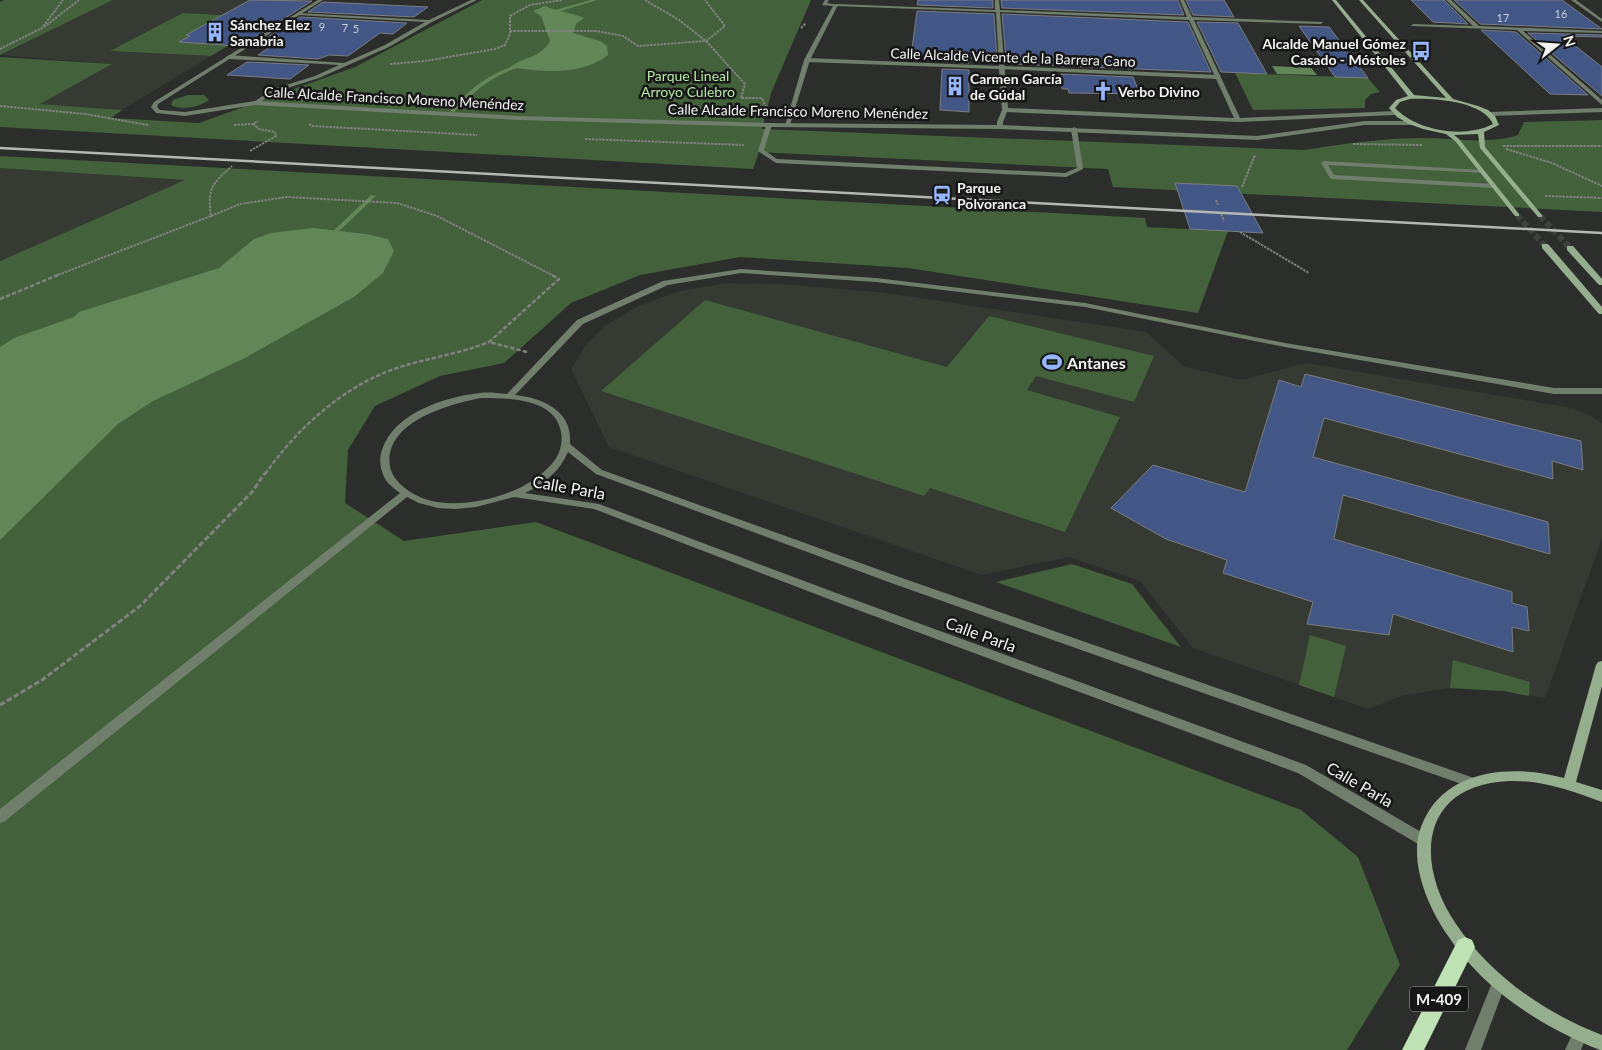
<svg xmlns="http://www.w3.org/2000/svg" width="1602" height="1050" viewBox="0 0 1602 1050" font-family="Lato,sans-serif">
<style>
.built{fill:#353a33}
.green{fill:#43613a}
.water{fill:#638658}
.lines{fill:none;stroke-linecap:round;stroke-linejoin:round}
.stream{fill:#638658;fill-rule:evenodd}
.building{fill:#425785;stroke:#7a7c7e}
.secondary-tunnel{stroke:#404240;stroke-width:6;stroke-dasharray:6 3;stroke-linecap:butt}
.path-far2{stroke:#808280;stroke-width:2;stroke-dasharray:2.5 1;stroke-linecap:butt}
.path-far1{stroke:#808280;stroke-width:2.5;stroke-dasharray:4.5 2;stroke-linecap:butt}
.path{stroke:#808280;stroke-width:3;stroke-dasharray:5.5 2.5;stroke-linecap:butt}
.service{fill:#707f6b;fill-rule:evenodd}
.pedestrian{fill:#707f6b;fill-rule:evenodd}
.minor{fill:#707f6b;fill-rule:evenodd}
.tertiary{fill:#707f6b;fill-rule:evenodd}
.secondary{fill:#95ae8d;fill-rule:evenodd}
.trunk{fill:#bee2b3;fill-rule:evenodd}
.rail{stroke:#b5b7b5;stroke-width:2.5}
.labels{text-anchor:middle;dominant-baseline:central;stroke-width:5;stroke-linejoin:round;paint-order:stroke}
.far-number-label{font-size:11px;fill:#c7ced8}
.far-poi-label{font-size:14px;font-weight:bold;fill:#f3f5f3;stroke:#151615;text-anchor:start}
.far-street-label{font-size:14px;fill:#f3f5f3;stroke:#151615}
.far-park-label{font-size:14px;fill:#b3e9a2;stroke:#151615}
.shield{fill:#151615;stroke:#b0b2b0;stroke-width:1}
.shield-label{font-size:15px;font-weight:bold;fill:#f3f5f3}
.poi-label{font-size:16px;font-weight:bold;fill:#f3f5f3;stroke:#151615;text-anchor:start}
.street-label{font-size:16px;fill:#f3f5f3;stroke:#151615}
</style>
<rect width="100%" height="100%" fill="#2c2e2c"/>
<g class="built">
<polygon points="113,0 304,0 274,18 111,51 211,56 122,110 39,104 111,64 0,55"/>
<polygon points="0,168 186,180 0,261"/>
<polygon points="728,283 783,284 887,293 1146,332 1185,367 1242,380 1305,363 1572,408 1587,414 1602,423 1602,538 1545,698 1504,691 1450,688 1402,696 1368,709 1193,648 1140,581 1068,557 982,575 609,447 571,369 585,346 605,326 638,306 680,291"/>
</g>
<g class="green">
<polygon points="4,0 113,0 0,55 0,2"/>
<path d="M482,0H811L771,93L762,129L1304,150C1344,144 1382,138 1423,138C1454,138 1488,145 1518,135L1524,122L1602,120V212L1113,187L1108,169L759,152L753,169L0,127V57L112,64L40,104L122,110L111,118L199,123L355,67Z"/>
<polygon points="183,13 274,18 211,56 110,51"/>
<polygon points="1235,73 1368,78 1380,92 1371,94 1365,100 1365,108 1253,110"/>
<path d="M188,95H204L209,100C199,107 182,111 171,105L173,100Z"/>
<polygon points="0,156 1145,218 1147,227 1228,231 1198,313 908,268 740,257 640,275 571,303 504,363 440,376 375,406 348,450 345,503 404,541 536,522 1301,810 1358,857 1400,965 1347,1050 0,1050 0,261 185,180 0,168"/>
<polygon points="705,300 947,367 989,316 1154,356 1134,402 1036,376 1027,390 1120,417 1065,532 930,488 924,496 601,391"/>
<polygon points="1072,564 1132,584 1181,647 996,582"/>
<polygon points="1310,635 1346,646 1334,697 1299,685"/>
<polygon points="1453,660 1530,682 1529,696 1504,691 1450,688"/>
</g>
<g class="water">
<path d="M545,6C558,12 571,12 584,18L576,24L573,33L600,41L607,46L608,55C581,76 542,72 510,67C523,57 541,58 550,41L541,16L533,11Z"/>
<polygon points="1272,66 1311,68 1317,75 1277,74"/>
<polygon points="313,228 366,234 388,239 394,251 383,273 354,297 243,359 153,401 118,424 0,540 0,347 14,338 74,317 79,312 219,268 254,239 271,233"/>
</g>
<g class="lines">
<g class="stream">
<polygon points="591,0 597,0 558,12 552,23 549,22 555,10"/>
<path d="M521,64L523,65V66C494,74 474,91 454,112L450,111C469,89 492,71 521,64Z"/>
<polygon points="371,195 376,196 332,238 328,238 328,236"/>
</g>
</g>
<g class="building">
<polygon points="250,0 312,1 241,46 179,42 190,36 186,35"/>
<polygon points="918,0 993,0 993,8 917,5"/>
<polygon points="1001,0 1178,0 1184,15 1002,8"/>
<polygon points="1186,0 1224,0 1234,17 1193,15"/>
<polygon points="1411,0 1444,0 1468,24 1433,22"/>
<polygon points="1454,0 1562,0 1602,29 1480,24"/>
<polygon points="323,2 387,5 428,7 414,17 308,12"/>
<polygon points="917,11 994,14 997,59 969,58 969,63 943,62 943,57 911,56"/>
<polygon points="1002,14 1188,22 1211,72 1015,64 1014,60 1006,59"/>
<polygon points="300,17 407,23 393,34 380,33 348,56 329,55 318,59 258,55 270,47 253,46"/>
<polygon points="1197,22 1238,23 1267,74 1221,72"/>
<polygon points="1299,26 1329,27 1368,78 1335,77"/>
<polygon points="1481,30 1516,32 1588,95 1550,94"/>
<polygon points="1528,33 1602,35 1602,37 1563,36 1602,67 1602,96"/>
<polygon points="247,62 309,65 290,79 227,75"/>
<polygon points="942,69 969,70 969,112 940,110"/>
<polygon points="1061,74 1133,77 1140,94 1069,93 1068,89 1062,89"/>
<polygon points="1175,183 1237,186 1263,233 1190,229"/>
<polygon points="1305,374 1581,441 1583,470 1552,461 1553,479 1324,418 1313,457 1548,522 1550,554 1343,495 1334,539 1512,592 1512,603 1527,607 1529,631 1512,627 1513,652 1393,614 1389,635 1307,624 1313,602 1223,573 1227,560 1166,539 1111,508 1153,465 1245,492 1279,380 1301,387"/>
</g>
<g class="lines">
<g class="secondary-tunnel">
<polyline points="1517,215 1545,246"/>
<polyline points="1540,216 1570,248"/>
</g>
<g class="path-far2">
<polyline points="645,0 679,20 706,41 745,84 741,98 762,98 767,109"/>
<polyline points="44,27 79,0"/>
<polyline points="801,28 806,23"/>
<polyline points="510,31 596,31 623,36 638,46 706,41 725,26 705,0"/>
<polyline points="0,49 42,28 63,0"/>
<polyline points="390,64 425,61 495,49 505,45 510,34 510,16 530,5 562,0"/>
<polyline points="0,106 85,114 148,125"/>
<polyline points="309,124 312,126 477,135"/>
<polyline points="234,125 253,124"/>
<polyline points="585,139 744,145"/>
<polyline points="1353,144 1422,145"/>
<polyline points="1503,146 1602,146"/>
<polyline points="1506,149 1552,163 1602,186"/>
<polyline points="250,151 276,136 275,132 259,129 253,124 258,121"/>
<polyline points="1242,187 1255,155"/>
<polyline points="1545,196 1602,198"/>
<polyline points="1216,200 1218,205"/>
<polyline points="1221,214 1224,221"/>
<polyline points="211,216 240,204 287,197 397,203 437,216 554,276"/>
<polyline points="1240,232 1309,273"/>
<path d="M55,276L211,216C207,188 212,184 232,166"/>
</g>
<g class="path-far1">
<polyline points="0,299 58,275"/>
<polyline points="527,352 489,342 559,279 552,275"/>
<path d="M265,474C297,429 343,386 397,368C427,358 459,354 489,342"/>
</g>
<polyline class="path" points="0,705 42,680 140,606 252,492 265,473"/>
<polygon class="service" points="769,123 772,125 764,150 777,159 1065,173 1077,168 1071,129 1074,127 1077,129 1083,169 1066,177 776,163 758,151 766,125"/>
<g class="pedestrian">
<polygon points="825,0 829,0 827,3 838,5 810,60 790,125 785,126 804,60 833,6 822,5"/>
<polygon points="1002,66 1218,75 1221,77 1218,79 1000,69 1000,67"/>
<polygon points="275,88 277,89 277,91 257,104 252,103"/>
</g>
<g class="minor">
<polygon points="471,0 477,0 432,22 389,47 319,78 275,92 273,91 273,89 315,76 339,65 229,59 226,57 229,55 344,63 385,45 425,22 299,15 297,13 429,20"/>
<path d="M995,0H999L1000,10L1187,17L1180,0H1184L1192,17L1323,22L1321,24L1194,20L1240,118L1395,111L1398,113L1395,115L1238,122L1007,112L1003,122V127L1000,129L997,127V122L1002,110L999,69L807,62L804,60L807,58L999,66L996,12L836,6L834,5L836,4L995,10ZM1000,12L1189,20L1234,118L1008,108Z"/>
<polygon points="1446,0 1451,0 1479,26 1602,31 1602,33 1523,31 1602,100 1602,105 1517,30 1411,26 1413,24 1473,26"/>
<polygon points="1571,0 1576,0 1602,19 1602,22"/>
<polygon points="1602,108 1602,112 1490,116 1487,114 1490,112"/>
<polygon points="1324,161 1482,170 1485,172 1484,173 1328,165 1334,175 1494,184 1497,186 1494,188 1332,179 1330,178 1321,163"/>
<path d="M741,269L876,278L1085,303L1285,343L1554,388H1602V394H1554L1285,347L1085,307L876,282L741,273L668,285L583,324L515,395C543,398 573,411 570,444L602,470L902,578L1474,778L1476,782L1474,786L1470,787L894,584L596,474L568,452C560,471 544,484 525,493L599,504L847,597L1306,765L1428,836L1430,840L1428,844L1423,846L1418,844L1298,773L839,603L594,509L514,497L476,507L456,509L438,508L419,503L407,497L5,821L0,823V809L400,493C396,490 392,487 388,483C381,474 378,461 382,450C394,413 444,397 480,393C488,392 498,393 507,394L577,320L663,281ZM481,398C508,398 555,398 561,432C563,442 560,454 554,461C530,494 463,512 425,499C411,494 393,482 390,467C383,422 449,404 481,398Z"/>
</g>
<g class="tertiary">
<polygon points="318,0 323,0 158,104 157,107 160,110 185,112 255,101 519,116 769,123 1000,125 1257,136 1365,121 1410,121 1413,123 1410,125 1365,125 1257,140 1000,129 769,127 519,120 255,105 185,116 156,113 151,107 154,102"/>
<polygon points="1499,976 1504,978 1506,983 1481,1050 1465,1050 1494,978"/>
<polygon points="1579,1027 1584,1030 1587,1035 1581,1050 1565,1050 1574,1030"/>
</g>
<g class="secondary">
<path d="M1332,0H1336L1414,95L1446,98L1359,0H1363L1453,99L1478,106L1488,110L1495,116L1499,125L1484,132L1485,147L1542,215V217H1538L1480,148L1478,134L1454,135L1459,139L1519,214V216H1515L1455,141L1446,134L1423,129L1409,124L1397,117L1389,108L1396,100L1408,96ZM1410,99C1433,98 1483,101 1493,124C1464,139 1417,131 1395,108L1400,102Z"/>
<polygon points="1542,244 1548,244 1602,307 1602,314 1599,314 1542,248"/>
<polygon points="1567,246 1573,246 1602,279 1602,285 1599,285 1567,250"/>
<path d="M1602,661V686L1576,782L1602,790V802C1572,791 1542,780 1510,781C1420,784 1414,862 1456,924C1491,976 1545,1013 1602,1035V1050H1600C1540,1026 1482,989 1446,933C1430,909 1416,877 1417,848C1417,837 1421,825 1426,816C1452,767 1517,765 1564,778L1596,665L1598,662Z"/>
</g>
<polygon class="trunk" points="1465,937 1472,940 1475,947 1424,1050 1402,1050 1458,940"/>
<polyline class="rail" points="0,148 1602,233"/>
</g>
<defs>
<symbol id="building-bare" viewBox="-9 -9 18 18"><path d="M-4-6H4V6H1V3H-1V6H-4ZM-2.5-4.3h1.7v1.8h-1.7ZM.8-4.3h1.7v1.8H.8ZM-2.5-1h1.7V.8h-1.7ZM.8-1h1.7V.8H.8Z" fill="#95b6fd" stroke="#151615" stroke-width="2.5" paint-order="stroke"/></symbol>
<symbol id="bus-bare" viewBox="-9 -9 18 18"><path d="M-5-6H5V4H4V6H2V4H-2V6H-4V4H-5ZM-3.5-4V0h7V-4ZM-3.5 1.2v1.5H-2V1.2ZM2 1.2v1.5H3.5V1.2Z" fill="#95b6fd" stroke="#151615" stroke-width="2.5" paint-order="stroke"/></symbol>
<symbol id="church-bare" viewBox="-9 -9 18 18"><path d="M-1.2-6h2.4v3.5h3.3v2.4h-3.3V6h-2.4V-.1h-3.3v-2.4h3.3Z" fill="#95b6fd" stroke="#151615" stroke-width="2.5" paint-order="stroke"/></symbol>
<symbol id="station-bare" viewBox="-9 -9 18 18"><path d="M-3-6H3Q5-6 5-4V2Q5 4 3 4L4.5 6H3L1.5 4h-3L-3 6H-4.5L-3 4Q-5 4-5 2V-4Q-5-6-3-6ZM-3.5-4v3h7v-3ZM-3.5 1v1.5H-2V1ZM2 1v1.5H3.5V1Z" fill="#95b6fd" stroke="#151615" stroke-width="2.5" paint-order="stroke"/></symbol>
<symbol id="stadium-bare" viewBox="-9 -9 18 18"><path d="M0-5a6.5 5 0 1 0 0 10a6.5 5 0 1 0 0-10ZM-3.5-1.8h7v3.6h-7Z" fill="#95b6fd" stroke="#151615" stroke-width="2.5" paint-order="stroke"/></symbol>
</defs>
<g fill-rule="evenodd">
<use href="#building-bare" x="201" y="18" width="28" height="28"/>
<use href="#bus-bare" x="1407" y="37" width="28" height="28"/>
<use href="#building-bare" x="941" y="72" width="28" height="28"/>
<use href="#church-bare" x="1089" y="77" width="28" height="28"/>
<use href="#station-bare" x="928" y="181" width="28" height="28"/>
<use href="#stadium-bare" x="1038" y="348" width="28" height="28"/>
</g>
<g class="labels">
<g class="far-number-label">
<text x="1561" y="13">16</text>
<text x="1503" y="17">17</text>
<text x="322" y="26">9</text>
<text x="345" y="27">7</text>
<text x="356" y="28">5</text>
</g>
<g class="far-poi-label">
<text x="230" y="24">Sánchez Elez<tspan x="230" dy="16">Sanabria</tspan></text>
<text x="1406" y="43" text-anchor="end">Alcalde Manuel Gómez<tspan x="1406" dy="16">Casado - Móstoles</tspan></text>
<text x="970" y="78">Carmen García<tspan x="970" dy="16">de Gúdal</tspan></text>
<text x="1118" y="91">Verbo Divino</text>
<text x="957" y="187">Parque<tspan x="957" dy="16">Polvoranca</tspan></text>
</g>
<g class="far-street-label">
<text transform="translate(1013 57) rotate(2)">Calle Alcalde Vicente de la Barrera Cano</text>
<text transform="translate(394 98) rotate(3)">Calle Alcalde Francisco Moreno Menéndez</text>
<text transform="translate(798 111) rotate(1)">Calle Alcalde Francisco Moreno Menéndez</text>
</g>
<g class="far-park-label">
<text x="688" y="75">Parque Lineal<tspan x="688" dy="16">Arroyo Culebro</tspan></text>
</g>
<rect class="shield" x="1410" y="986.5" width="58" height="25" rx="4"/>
<g class="shield-label">
<text x="1439" y="999">M-409</text>
</g>
<g class="poi-label">
<text x="1067" y="362">Antanes</text>
</g>
<g class="street-label">
<text transform="translate(569 487) rotate(10)">Calle Parla</text>
<text transform="translate(981 634) rotate(20)">Calle Parla</text>
<text transform="translate(1360 784) rotate(30)">Calle Parla</text>
</g>
</g>
<g transform="translate(1557 45) rotate(73)" stroke="#151615" stroke-width="4" paint-order="stroke">
<path d="M0-4L9 19L0 12L-9 19Z" fill="#f3f5f3"/>
<text y="-8" font-size="14" font-weight="bold" text-anchor="middle" fill="#f3f5f3">N</text>
</g>
</svg>
